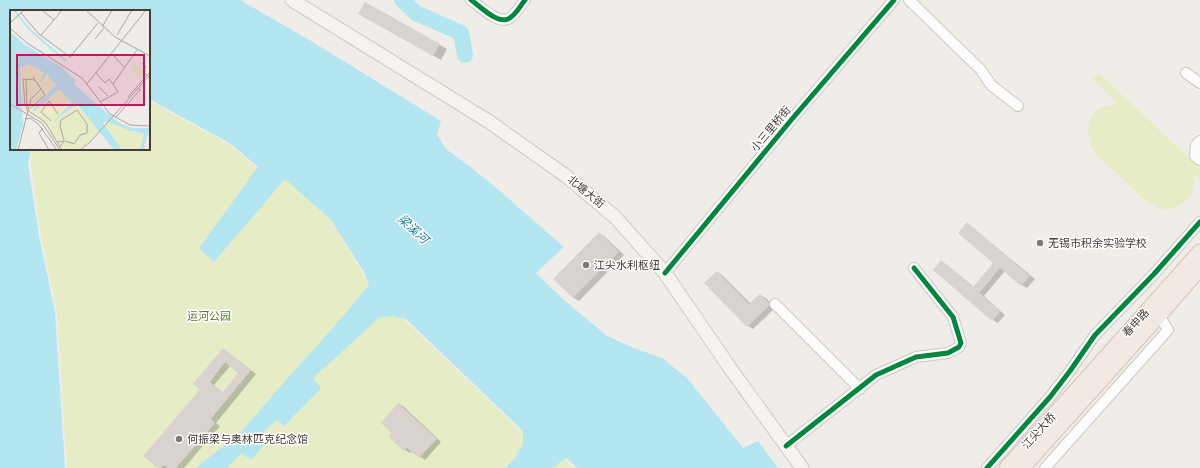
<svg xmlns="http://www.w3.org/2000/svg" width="1200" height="468" viewBox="0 0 1200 468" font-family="'Fira Sans Condensed','Noto Sans SC',sans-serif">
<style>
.green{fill:#e5ecc6}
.water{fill:#b4e6f2}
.shadow{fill:#0003;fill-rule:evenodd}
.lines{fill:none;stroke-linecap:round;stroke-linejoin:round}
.river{stroke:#b4e6f2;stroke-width:16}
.building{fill:#d8d3cf;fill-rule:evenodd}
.street-casing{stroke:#cdc8c4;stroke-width:12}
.secondary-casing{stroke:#d1c9c0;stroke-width:15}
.primary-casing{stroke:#d4c4b4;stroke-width:17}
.street{stroke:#fdfcfc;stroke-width:10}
.secondary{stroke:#f6f2ee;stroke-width:13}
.primary{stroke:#f1e9e2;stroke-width:15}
.cycleway-casing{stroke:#fff;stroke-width:8}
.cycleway{stroke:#00873e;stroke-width:5}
.poi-dot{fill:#827973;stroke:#fff;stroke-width:1.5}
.labels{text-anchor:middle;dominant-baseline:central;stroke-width:3;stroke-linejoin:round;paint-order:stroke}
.street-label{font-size:11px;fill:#473b34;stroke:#fff}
.poi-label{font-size:11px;fill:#473b34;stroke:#fff;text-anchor:start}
.park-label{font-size:11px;fill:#577d22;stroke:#fff}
.water-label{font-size:12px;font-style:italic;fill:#207f99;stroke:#fff}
.inset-river{fill:none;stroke:#b4e6f2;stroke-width:2}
.inset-road{fill:none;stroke:#aca5a0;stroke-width:1}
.view{fill:#c2185b;fill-opacity:0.15;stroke:#c2185b;stroke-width:2}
.inset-edge{fill:none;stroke:#473b34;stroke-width:2}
</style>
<rect width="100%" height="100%" fill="#f0ece8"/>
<g class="green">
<path d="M1099,73L1200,169V179L1193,173C1193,179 1194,184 1193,189C1189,201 1176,211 1163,209C1157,208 1151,205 1146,201L1095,153C1085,135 1084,111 1108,105C1111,104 1115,104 1118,103L1092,79Z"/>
<polygon points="149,101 230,145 256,167 286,179 332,221 369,285 405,321 520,430 565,460 573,468 67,468 57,312 40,230 31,164 33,149 149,149"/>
</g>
<polygon class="water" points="0,0 240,0 311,41 441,121 437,135 446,149 472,168 501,192 564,247 536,273 565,301 607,336 634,348 662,358 687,378 743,448 758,441 778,468 577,468 566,458 552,468 505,468 515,458 523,444 523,431 406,319 392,316 379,318 313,378 321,388 284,426 277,420 257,438 264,445 251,460 241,453 227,468 196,468 241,432 280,387 346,313 369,285 365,274 331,220 285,179 214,262 199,248 258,167 231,144 149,99 149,11 11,11 11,149 31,149 28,164 39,236 55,312 65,468 0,468"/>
<g class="shadow">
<polygon points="366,3 447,49 441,60 360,14"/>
<polygon points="967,224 972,227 1035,279 1027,288 1022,285 1005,271 984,296 1005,315 998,323 993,320 934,270 942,262 947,265 974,287 995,263"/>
<polygon points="599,233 604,236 624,255 579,301 574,298 554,279"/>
<polygon points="717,272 722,275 751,304 760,295 766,298 774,307 774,309 753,329 748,326 706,284"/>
<path d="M223,349L256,374L216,423L220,426L184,468H159L198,394ZM231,365L240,373L223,393L214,385Z"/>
<polygon points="399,404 404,407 441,442 425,460 412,451 410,453 405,450 394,433"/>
</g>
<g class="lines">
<polyline class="river" points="402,0 416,13 461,33 465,55"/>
</g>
<g class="building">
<polygon points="365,2 440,44 433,56 358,14"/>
<polygon points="967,222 1030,276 1021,286 1000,268 979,293 1001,311 992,321 933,270 941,260 973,287 993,263 958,233"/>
<polygon points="599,232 619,252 573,298 553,279"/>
<polygon points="717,271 749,304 760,294 769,303 769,306 747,327 704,283"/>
<path d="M223,348L251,370L211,419L215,423L176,468H168L164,465L161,468H158L143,456L197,393L199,389L193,384ZM225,362L238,373L223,392L210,382Z"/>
<polygon points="398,403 437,439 419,458 407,448 404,451 389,437 392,433 381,423"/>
</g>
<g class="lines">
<defs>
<g id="street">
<path d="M471,0C480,6 497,24 508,19C516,15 520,6 525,0"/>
<polyline points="909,0 981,70 991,85 1018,106"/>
<polyline points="1186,73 1200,83"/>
<polyline points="1200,141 1196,145 1195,156 1200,160"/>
<polyline points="665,273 792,119 894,0"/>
<polyline points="775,304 860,389"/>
<polyline points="786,446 876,375 916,357 948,353 959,347 961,343 953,317 914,268"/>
<polyline points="987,468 1050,397 1070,371 1095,335 1154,274 1200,222"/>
<polyline points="1045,468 1168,330 1159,315 1155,311"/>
</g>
<polyline id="secondary" points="292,0 488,121 566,176 615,217 665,273 730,368 802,468"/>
<g id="primary">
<polyline points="1007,468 1200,252"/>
<polyline points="1022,468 1159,315 1200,268"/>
</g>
</defs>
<use href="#street" class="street-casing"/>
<use href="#secondary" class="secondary-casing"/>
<use href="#primary" class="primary-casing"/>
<use href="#street" class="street"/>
<use href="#secondary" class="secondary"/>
<use href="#primary" class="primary"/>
<defs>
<g id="cycleway">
<path d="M471,0C480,6 497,24 508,19C516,15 520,6 525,0"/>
<polyline points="665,273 792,119 894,0"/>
<polyline points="786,446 876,375 916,357 948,353 959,347 961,343 953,317 914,268"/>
<polyline points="987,468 1050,397 1070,371 1095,335 1154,274 1200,222"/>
</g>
</defs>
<use href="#cycleway" class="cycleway-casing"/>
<use href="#cycleway" class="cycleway"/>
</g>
<g class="poi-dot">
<circle cx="1040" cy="243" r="4"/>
<circle cx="586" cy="265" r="4"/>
<circle cx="179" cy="439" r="4"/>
</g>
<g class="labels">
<g class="street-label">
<text transform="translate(771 129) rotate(-50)">小三里桥街</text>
<text transform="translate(586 192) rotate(39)">北塘大街</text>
<text transform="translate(1136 323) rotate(-48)">春申路</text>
<text transform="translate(1039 431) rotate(-48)">江尖大桥</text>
</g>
<g class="poi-label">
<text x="1048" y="243">无锡市积余实验学校</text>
<text x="594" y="265">江尖水利枢纽</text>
<text x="187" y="439">何振梁与奥林匹克纪念馆</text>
</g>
<g class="park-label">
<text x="209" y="316">运河公园</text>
</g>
<g class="water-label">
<text transform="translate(413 229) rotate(43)">梁溪河</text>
</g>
</g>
<g transform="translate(10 10)">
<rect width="140" height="140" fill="#f0ece8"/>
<path d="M123,53L135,64L134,65L129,67L122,61ZM19,54L42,69L89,120L78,133L67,140H54L32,109L13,99L10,63L13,56ZM93,111L134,124L130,140L111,139Z" fill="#e5ecc6"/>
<path d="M0,22L15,35L53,58L66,71L64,74L109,113L122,118H140L133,140H130L134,124L94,111V114L112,140H104L67,94L42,113L62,92L49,79L25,101L22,100L46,75L37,64L29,73L34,63L19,54L10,58L13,115L6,140H0Z" fill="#b4e6f2"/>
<path class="inset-river" d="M4,0L20,20L56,51M81,109H98M101,110L120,120L140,121M93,120L108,140"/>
<path class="inset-road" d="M32,0L44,10L52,0M76,0L105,27L140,46M11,3L29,24L60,47L88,13M0,13L14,0M92,17L102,0M0,18L17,33L72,68L100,104L120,115L140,116M31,25L44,10M107,25L122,0M85,29L94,18M102,44L114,57M132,53L136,57L133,62L137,65M86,63L95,73L99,69L103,74L127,40M16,69L17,100L35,112L52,140M77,74L136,0M89,77L98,86M118,87L140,62M90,92L108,82L103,74M0,94L32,113L50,140M17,96L15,95L13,69L25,70M21,98L35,85L23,67M106,107L130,80L129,78M15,109L20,108L29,115L47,140M41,111L31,102L39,91L48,104M33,118L29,123L39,140M54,130L50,116L51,110L67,100L77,114V123L70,125L64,134L55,131M47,132L54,131L50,137M8,140L21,89L31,79M70,140L80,132L140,65"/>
<path class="view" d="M7,45H134V95H7Z"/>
<rect width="140" height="140" class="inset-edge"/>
</g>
</svg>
